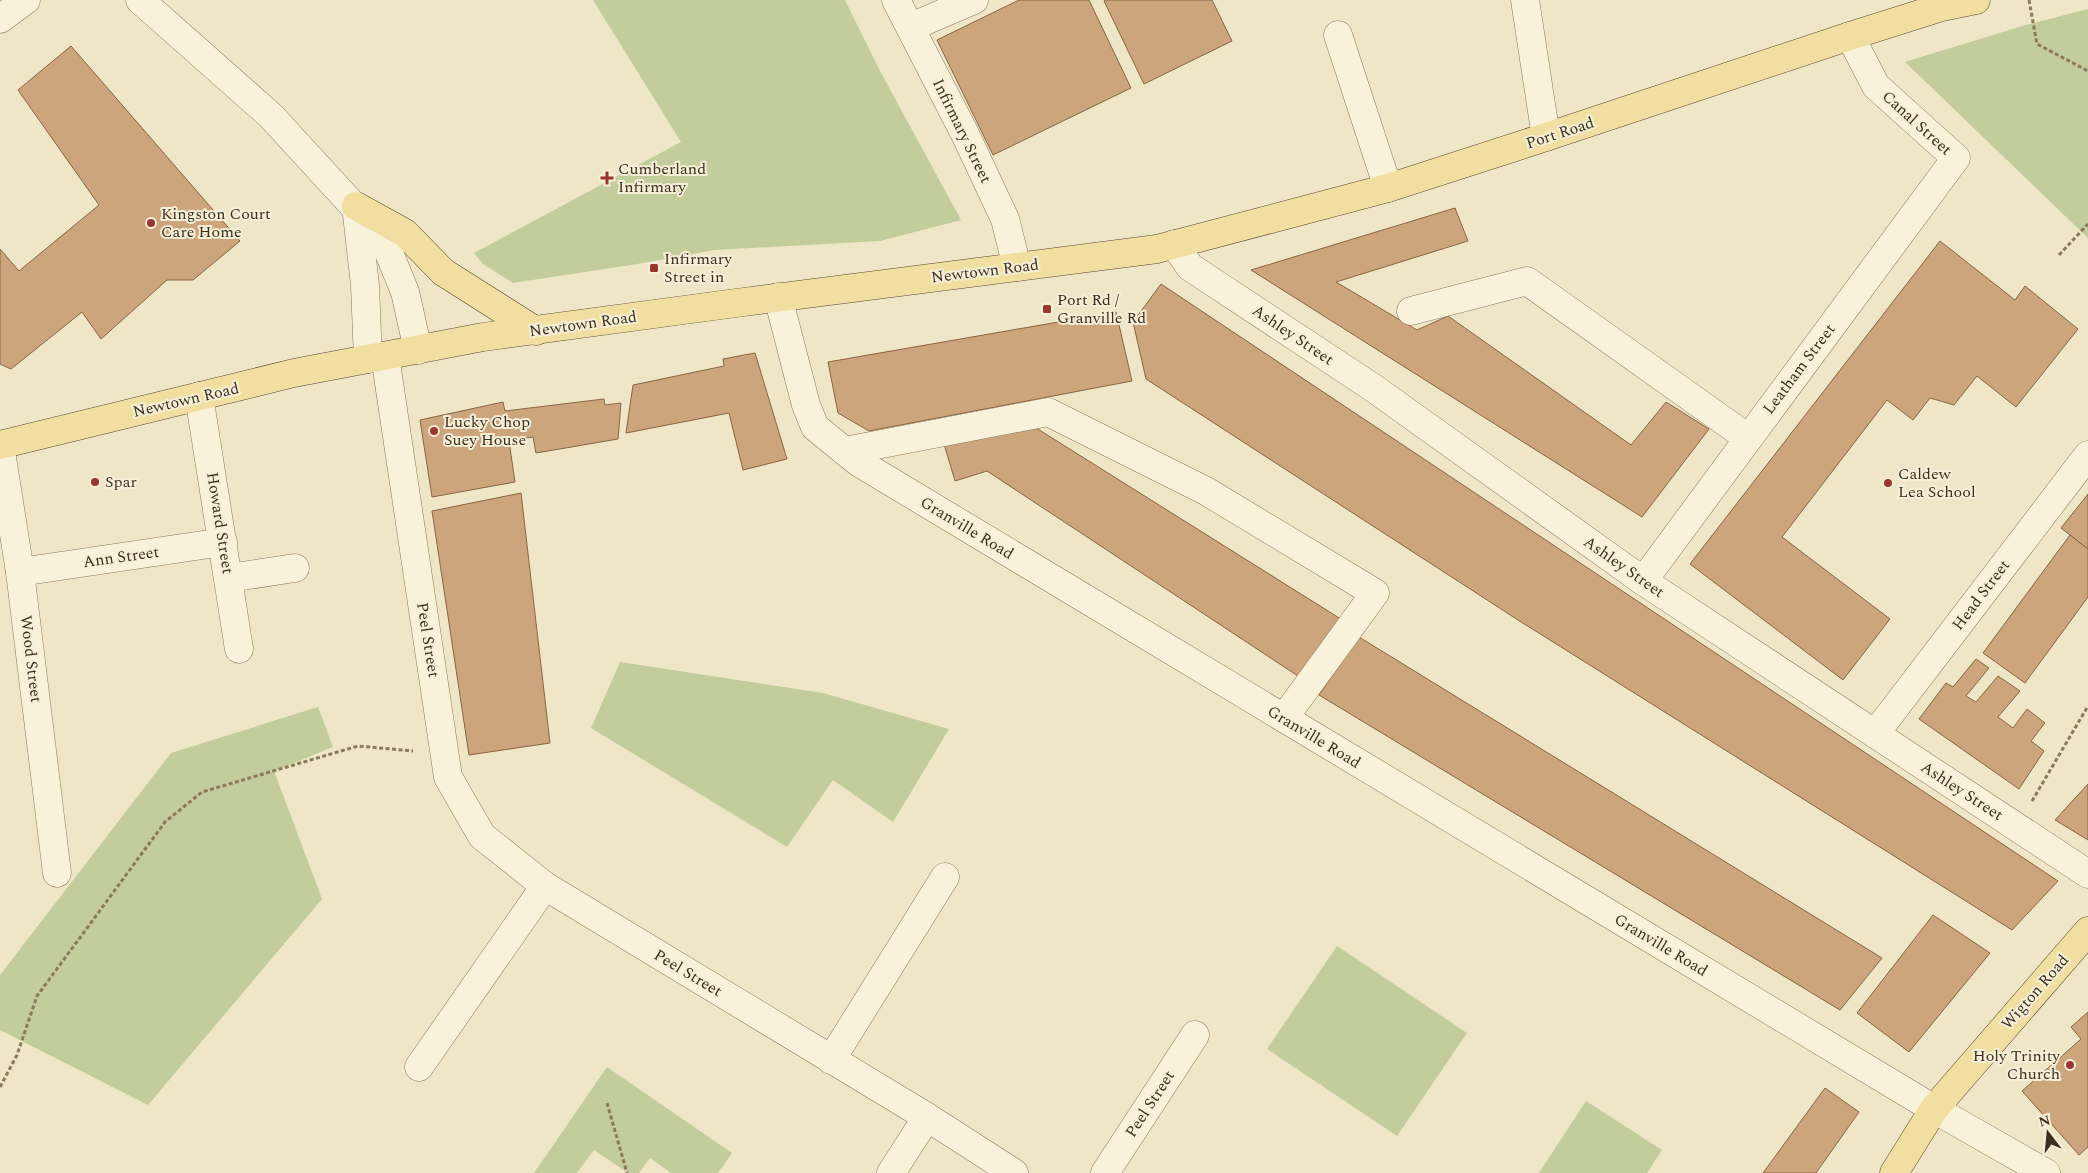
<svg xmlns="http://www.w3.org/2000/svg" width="2088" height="1173" viewBox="0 0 2088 1173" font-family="Spectral,serif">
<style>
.green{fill:#c2cd9b}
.building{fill:#cca57d;stroke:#896542}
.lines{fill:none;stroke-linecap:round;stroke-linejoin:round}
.minor-casing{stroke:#8a795c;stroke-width:29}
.major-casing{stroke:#584630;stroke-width:29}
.path{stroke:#8a795c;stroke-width:3;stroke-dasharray:4 2.5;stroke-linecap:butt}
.minor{stroke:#f9f2db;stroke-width:28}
.major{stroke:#f0dfa0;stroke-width:28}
.poi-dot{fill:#99362d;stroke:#f6efd7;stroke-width:2}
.labels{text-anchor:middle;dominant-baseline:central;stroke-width:4;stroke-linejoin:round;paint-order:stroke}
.street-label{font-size:16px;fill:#3b2f20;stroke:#f6efd7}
.poi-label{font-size:16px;fill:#3b2f20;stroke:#f6efd7;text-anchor:start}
</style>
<rect width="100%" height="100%" fill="#eee6c7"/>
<g class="green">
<polygon points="593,0 845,0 879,69 961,220 880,241 715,250 637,264 513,283 510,281 483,264 474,253 681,142"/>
<polygon points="2088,9 2088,238 1905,62 2019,27"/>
<polygon points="620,662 823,693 949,729 893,822 833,780 787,847 591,728"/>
<polygon points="318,707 333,747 274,771 322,899 148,1105 0,1030 0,975 171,753"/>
<polygon points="1337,946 1467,1033 1397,1136 1267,1049"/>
<polygon points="607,1067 732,1153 718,1173 671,1173 650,1158 639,1173 628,1173 594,1150 577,1173 534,1173"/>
<polygon points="1586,1101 1662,1150 1647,1173 1539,1173"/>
</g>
<g class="building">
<polygon points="1019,0 1089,0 1131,88 993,155 937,40"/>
<polygon points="1106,0 1212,0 1232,41 1144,84 1104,1"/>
<polygon points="71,46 240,241 193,280 167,280 101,339 82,312 11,369 0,364 0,249 19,271 99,205 18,90"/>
<polygon points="1455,208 1468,241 1336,282 1417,330 1448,316 1631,445 1666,402 1709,429 1642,517 1251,270"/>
<polygon points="1940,241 2015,300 2025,286 2078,329 2016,407 1977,376 1954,405 1930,398 1913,420 1887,400 1782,537 1890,619 1843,680 1690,564"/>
<polygon points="1161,284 2058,881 2012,930 1518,620 1146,379 1133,322"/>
<polygon points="1116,312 1132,381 869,431 838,413 828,362"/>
<polygon points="755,353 787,459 743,470 729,413 626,433 633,385 724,366 723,359"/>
<polygon points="604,399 605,405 621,403 618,439 536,453 533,437 509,441 515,482 432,497 420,420 503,402 505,411"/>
<polygon points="1033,426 1344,621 1298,676 987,471 955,481 944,444"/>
<polygon points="521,493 550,743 469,755 432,511"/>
<polygon points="2088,494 2088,549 2061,528"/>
<polygon points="2070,535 2088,549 2088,597 2025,683 1983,653"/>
<polygon points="1359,637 1882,958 1840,1010 1319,695"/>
<polygon points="1976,659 1989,668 1966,696 1976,702 1998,676 2020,691 1998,717 2013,728 2027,709 2045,723 2031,741 2044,751 2019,789 1919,719 1946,683 1953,687"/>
<polygon points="2088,784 2088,840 2055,820"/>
<polygon points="1933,915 1990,953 1909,1052 1857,1013"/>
<polygon points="2088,1012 2088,1147 2079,1155 2022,1091 2081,1039 2071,1027"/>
<polygon points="1825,1088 1859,1112 1816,1173 1763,1173"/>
</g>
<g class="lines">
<defs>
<g id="minor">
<polyline points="140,0 271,116 383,238 405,292 418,350"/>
<polyline points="896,0 966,136 1005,219 1017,267"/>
<polyline points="1525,0 1546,137"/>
<polyline points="0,19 26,0"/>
<polyline points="911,27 974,0"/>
<polyline points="1338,35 1388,188"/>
<polyline points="356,206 365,285 368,359"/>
<polyline points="1174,244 1190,267 1372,387 1643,581 2088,874"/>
<polyline points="778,297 806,405 815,427 858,462 1934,1109 2046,1173"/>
<polyline points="1411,311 1527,281 1748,438"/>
<polyline points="385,356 448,777 482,836 545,886 927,1117 1014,1173"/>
<polyline points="199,396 239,649"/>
<polyline points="0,445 20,572 57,873"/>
<polyline points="845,451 1048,412 1206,491 1375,593 1284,718"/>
<polyline points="20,572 223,542"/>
<polyline points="229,578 295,568"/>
<polyline points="1643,581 1956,158 1876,86 1850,36"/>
<polyline points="1875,734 2088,455"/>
<polyline points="831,1060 945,877"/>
<polyline points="419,1067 545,886"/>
<polyline points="891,1173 927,1117"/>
<polyline points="1105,1173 1195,1035"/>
</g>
<g id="major">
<polyline points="356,206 405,233 443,272 536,331"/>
<polyline points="0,445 294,373 483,337 736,303 1157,249 1388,188 1546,137 1850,36 1942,7 1976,0"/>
<polyline points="1894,1173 1934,1109 2088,931"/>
</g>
</defs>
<use href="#minor" class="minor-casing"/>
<use href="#major" class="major-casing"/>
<g class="path">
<polyline points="2029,0 2037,44 2088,71"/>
<polyline points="2059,255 2088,224"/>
<polyline points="2032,801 2088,706"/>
<polyline points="0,1087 17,1055 37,996 165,822 202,792 358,746 413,751"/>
<polyline points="607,1103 627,1173"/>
</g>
<use href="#minor" class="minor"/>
<use href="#major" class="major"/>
</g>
<g class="poi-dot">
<path d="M604.5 170.5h5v5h5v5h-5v5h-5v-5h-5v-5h5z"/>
<circle cx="151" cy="223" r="5"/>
<rect x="649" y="263" width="10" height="10" rx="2.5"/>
<rect x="1042" y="304" width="10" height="10" rx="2.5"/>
<circle cx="434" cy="431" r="5"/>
<circle cx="95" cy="482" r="5"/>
<circle cx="1888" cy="483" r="5"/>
<circle cx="2070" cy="1065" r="5"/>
</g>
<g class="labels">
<g class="street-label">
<text transform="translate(1917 123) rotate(42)">Canal Street</text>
<text transform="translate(962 131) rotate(64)">Infirmary Street</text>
<text transform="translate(1560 133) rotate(-18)">Port Road</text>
<text transform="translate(985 271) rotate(-7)">Newtown Road</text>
<text transform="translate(583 324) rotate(-8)">Newtown Road</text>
<text transform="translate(1293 335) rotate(34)">Ashley Street</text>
<text transform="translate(1799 369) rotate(-53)">Leatham Street</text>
<text transform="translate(186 400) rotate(-13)">Newtown Road</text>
<text transform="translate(220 523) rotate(81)">Howard Street</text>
<text transform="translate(967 528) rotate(31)">Granville Road</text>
<text transform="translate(121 557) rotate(-8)">Ann Street</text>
<text transform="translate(1624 567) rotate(35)">Ashley Street</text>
<text transform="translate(1981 595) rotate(-53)">Head Street</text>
<text transform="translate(428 640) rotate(81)">Peel Street</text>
<text transform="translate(31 659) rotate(83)">Wood Street</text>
<text transform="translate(1314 737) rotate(31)">Granville Road</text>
<text transform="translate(1962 791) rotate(33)">Ashley Street</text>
<text transform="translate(1661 945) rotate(31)">Granville Road</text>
<text transform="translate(688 973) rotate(31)">Peel Street</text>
<text transform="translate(2035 992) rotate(-49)">Wigton Road</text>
<text transform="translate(1150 1104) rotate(-57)">Peel Street</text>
</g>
<g class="poi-label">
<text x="618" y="169">Cumberland<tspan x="618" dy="18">Infirmary</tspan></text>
<text x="161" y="214">Kingston Court<tspan x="161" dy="18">Care Home</tspan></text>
<text x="664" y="259">Infirmary<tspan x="664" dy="18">Street in</tspan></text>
<text x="1057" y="300">Port Rd /<tspan x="1057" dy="18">Granville Rd</tspan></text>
<text x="444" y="422">Lucky Chop<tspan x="444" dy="18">Suey House</tspan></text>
<text x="1898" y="474">Caldew<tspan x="1898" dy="18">Lea School</tspan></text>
<text x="105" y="482">Spar</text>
<text x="2060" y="1056" text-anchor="end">Holy Trinity<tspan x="2060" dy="18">Church</tspan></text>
</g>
</g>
<g transform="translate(2048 1133) rotate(344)" stroke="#f6efd7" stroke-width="4" paint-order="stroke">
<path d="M0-4L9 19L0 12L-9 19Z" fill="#3b2f20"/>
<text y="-8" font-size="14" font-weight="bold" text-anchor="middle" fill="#3b2f20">N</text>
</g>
</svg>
